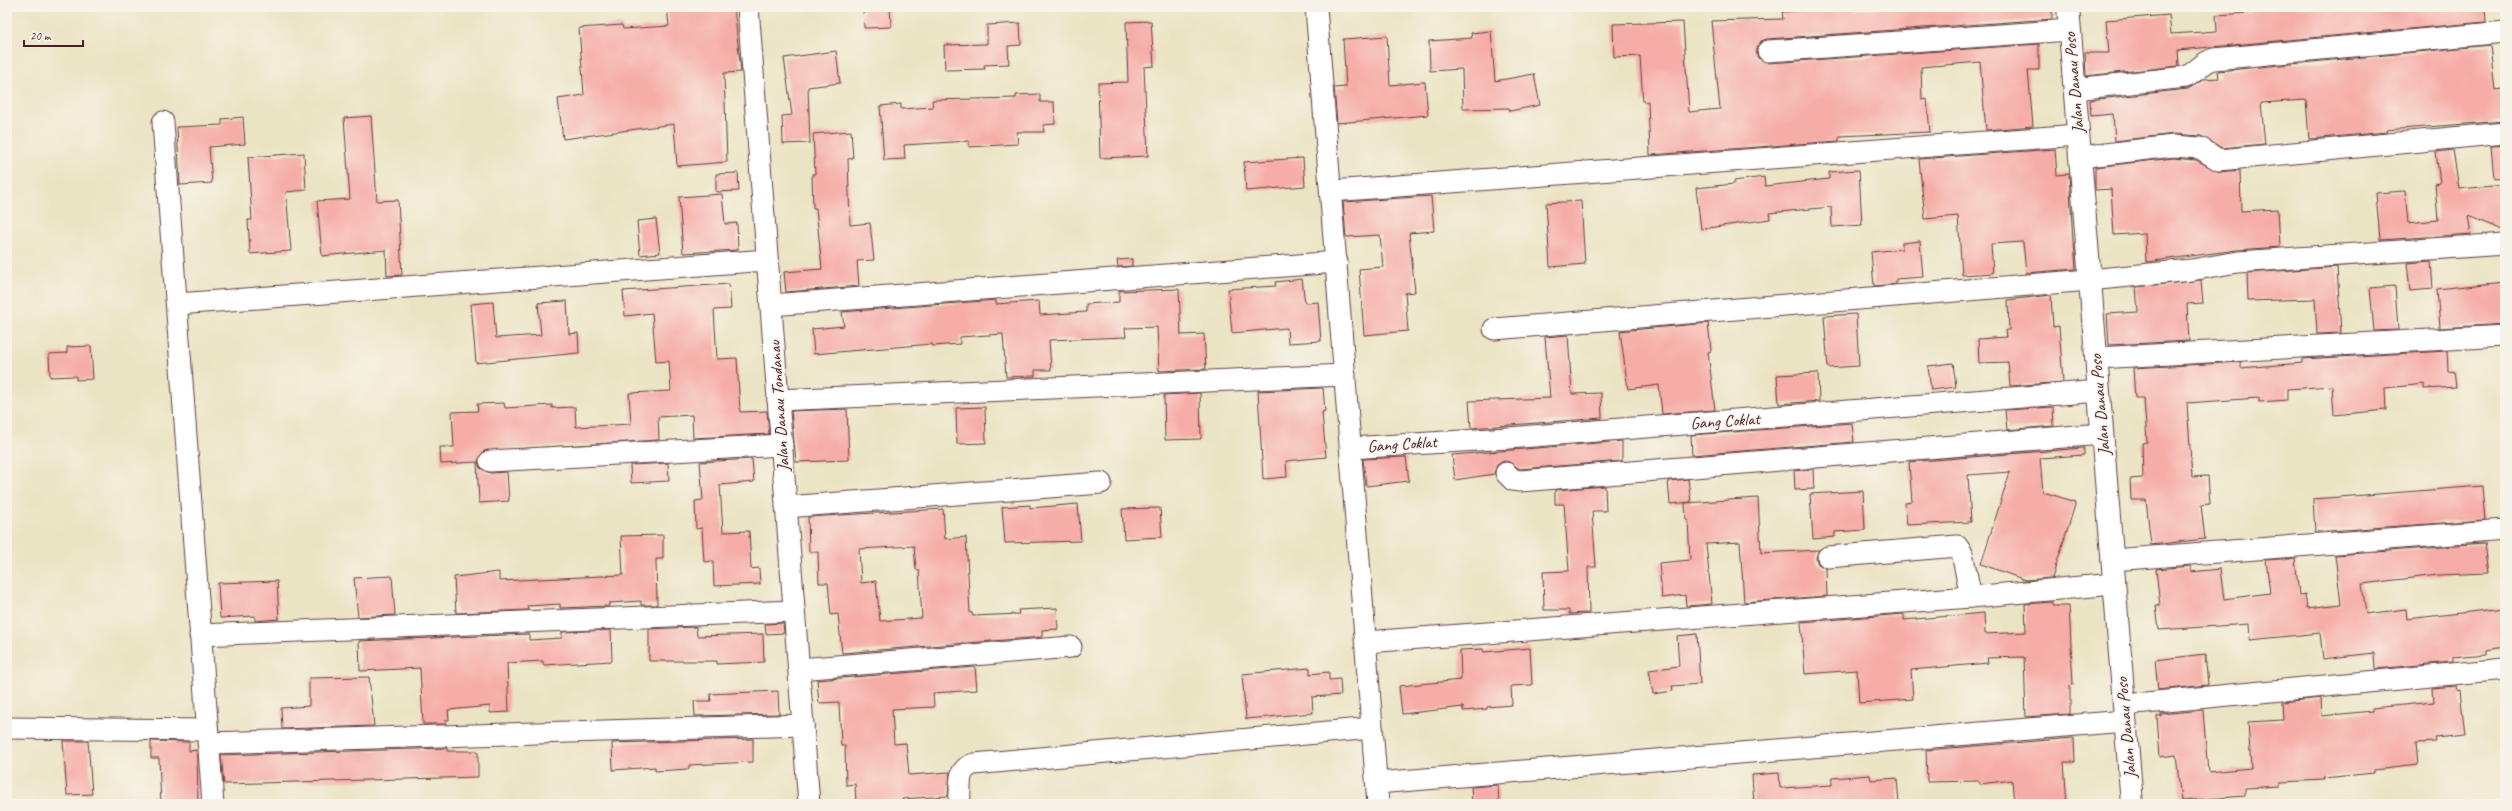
<svg xmlns="http://www.w3.org/2000/svg" width="2512" height="811" viewBox="0 0 2512 811" font-family="Caveat,sans-serif">
<style>
.building{fill:#f6ada7;fill-rule:evenodd}
.lines{fill:none;stroke-linecap:round;stroke-linejoin:round}
.minor-casing{stroke:#623d42;stroke-width:23}
.tertiary-casing{stroke:#623d42;stroke-width:24}
.minor{stroke:#fff;stroke-width:21}
.tertiary{stroke:#fff;stroke-width:22}
.labels{text-anchor:middle;dominant-baseline:central;stroke-width:3;stroke-linejoin:round;paint-order:stroke}
.street-label{font-size:17px;fill:#4a1f2b;stroke:#f7f3e8}
</style>
<rect width="100%" height="100%" fill="#f7f3e8"/>
<filter id="ink" filterUnits="userSpaceOnUse"><feTurbulence type="fractalNoise" baseFrequency=".025" numOctaves="2"/><feDisplacementMap in="SourceGraphic" scale="8" xChannelSelector="R" yChannelSelector="G"/><feConvolveMatrix kernelMatrix="1 2 1 2 8 2 1 2 1" color-interpolation-filters="sRGB"/></filter>
<filter id="wash" filterUnits="userSpaceOnUse"><feTurbulence type="fractalNoise" baseFrequency=".012" numOctaves="4" result="noise"/><feDisplacementMap in="SourceGraphic" scale="16" xChannelSelector="R" yChannelSelector="G"/><feGaussianBlur stdDeviation="0.9" result="paint"/><feColorMatrix in="noise" values="0 0 0 0 0 0 0 0 0 0 0 0 0 0 0 0 0 1.4 0 .05"/><feComposite in="paint" operator="in"/></filter>
<g filter="url(#wash)">
<rect width="100%" height="100%" fill="#ebe4c4"/>
<g id="blocks">
<g class="building">
<polygon points="667,7 734,7 741,72 724,73 727,162 677,166 674,124 563,139 558,99 584,95 579,28 622,25 623,29 669,26"/>
<polygon points="863,7 890,7 891,27 864,28"/>
<polygon points="1824,7 1848,7 1848,10 1885,7 2052,7 2052,19 1767,39 1761,41 1756,51 1758,58 1769,63 2039,44 2039,70 2028,70 2033,126 1986,130 1980,62 1921,67 1922,100 1927,99 1930,132 1839,136 1839,141 1650,155 1648,101 1643,102 1640,56 1614,57 1613,24 1683,22 1689,112 1720,109 1711,21 1783,19 1782,12 1824,9"/>
<polygon points="2281,7 2485,7 2486,22 2178,50 2179,66 2086,76 2085,53 2109,53 2106,20 2169,15 2171,34 2203,32 2217,31 2216,15 2250,13 2250,9"/>
<polygon points="1151,21 1154,66 1144,67 1148,156 1100,158 1098,83 1128,82 1126,22"/>
<polygon points="1020,23 1021,45 1008,46 1009,64 984,65 985,69 945,70 944,45 987,44 987,25"/>
<polygon points="1491,31 1495,81 1534,74 1540,105 1510,111 1509,108 1463,109 1462,69 1430,71 1429,41 1472,38 1471,33"/>
<polygon points="1387,36 1390,85 1425,82 1428,115 1337,123 1334,88 1346,87 1343,39"/>
<polygon points="2490,45 2495,90 2504,89 2505,121 2386,130 2387,132 2309,139 2306,100 2261,103 2265,144 2222,148 2201,136 2174,134 2115,141 2113,114 2091,116 2090,100 2188,89 2204,79 2219,78 2218,71"/>
<polygon points="836,51 840,83 808,87 810,143 783,144 782,116 792,115 784,58"/>
<polygon points="1040,94 1040,102 1054,102 1055,124 1043,125 1044,132 1017,132 1018,144 969,147 969,141 904,145 905,159 884,160 880,106 901,104 901,109 933,107 932,100 1016,98 1016,95"/>
<polygon points="371,116 377,201 398,200 402,275 387,276 386,250 322,256 317,201 350,199 344,118"/>
<polygon points="243,117 245,144 209,147 212,183 180,185 177,127 222,125 222,119"/>
<polygon points="851,131 853,158 848,159 850,225 870,223 874,260 857,261 859,286 786,292 784,272 822,269 816,208 813,208 812,174 815,174 813,134"/>
<polygon points="2505,145 2505,178 2494,179 2491,146"/>
<polygon points="2055,149 2057,175 2069,174 2073,242 2074,242 2076,269 2026,273 2023,242 1991,244 1993,273 1962,275 1958,216 1925,219 1919,159"/>
<polygon points="2453,150 2459,189 2505,185 2505,231 2468,216 2471,234 2380,240 2376,193 2405,191 2408,223 2438,220 2435,184 2440,183 2436,152"/>
<polygon points="304,153 306,190 286,192 291,251 250,254 248,220 252,220 248,157"/>
<polygon points="1303,158 1305,186 1246,191 1244,162"/>
<polygon points="2173,158 2196,160 2220,172 2240,170 2241,211 2278,209 2280,247 2237,250 2146,262 2145,233 2114,235 2111,189 2095,190 2095,167"/>
<polygon points="1859,170 1862,225 1832,227 1831,207 1769,213 1770,219 1701,229 1696,188 1734,184 1734,181 1764,177 1765,186 1829,179 1829,172"/>
<polygon points="738,173 739,191 716,192 716,174"/>
<polygon points="722,194 725,224 737,223 738,250 683,253 679,197"/>
<polygon points="1431,196 1434,231 1409,233 1415,292 1405,293 1408,331 1364,335 1359,269 1383,267 1380,235 1346,237 1343,202"/>
<polygon points="1581,201 1585,264 1550,267 1546,203"/>
<polygon points="656,219 660,253 640,255 637,221"/>
<polygon points="1920,241 1923,277 1896,279 1896,284 1874,286 1871,252 1902,249 1902,243"/>
<polygon points="1132,259 1132,266 1118,267 1117,260"/>
<polygon points="2431,261 2433,289 2410,291 2407,263"/>
<polygon points="2337,267 2341,333 2317,334 2315,299 2248,301 2247,273"/>
<polygon points="1302,279 1305,303 1318,302 1321,341 1288,343 1287,328 1232,333 1228,289 1276,286 1275,282"/>
<polygon points="2201,280 2203,303 2187,304 2189,341 2109,345 2107,314 2138,312 2136,287"/>
<polygon points="2505,282 2505,324 2440,328 2437,289"/>
<polygon points="729,284 731,309 714,310 717,359 737,358 740,412 767,411 769,434 693,438 692,415 658,417 659,440 484,451 478,461 480,468 490,473 507,472 509,501 479,503 477,462 441,464 440,447 454,447 452,412 478,411 477,404 504,403 505,408 552,405 552,408 575,407 576,427 631,424 629,393 671,391 669,361 656,362 652,313 625,316 623,291"/>
<polygon points="2395,286 2398,330 2374,331 2370,288"/>
<polygon points="1179,289 1181,335 1204,334 1206,369 1159,371 1157,327 1125,328 1126,337 1049,340 1051,370 1035,370 1035,376 1006,377 1003,334 960,337 960,344 933,346 932,344 814,354 812,329 844,326 842,312 996,300 996,304 1039,301 1040,315 1086,312 1086,304 1119,302 1119,291"/>
<polygon points="2051,295 2053,327 2059,326 2063,382 2010,386 2008,362 1979,363 1978,339 2006,337 2005,330 2009,330 2008,300"/>
<polygon points="567,301 569,334 578,333 579,353 476,363 471,304 493,302 496,338 541,335 538,303"/>
<polygon points="1856,314 1859,366 1828,368 1824,316"/>
<polygon points="1708,323 1711,351 1708,352 1715,410 1662,414 1659,385 1628,389 1620,331"/>
<polygon points="1568,335 1572,394 1601,393 1602,418 1471,428 1469,401 1550,398 1545,337"/>
<polygon points="91,346 93,379 76,380 76,376 50,377 49,354 67,353 67,347"/>
<polygon points="2447,351 2448,372 2454,371 2456,387 2425,389 2425,384 2385,388 2386,410 2334,415 2332,386 2287,389 2287,400 2259,402 2259,398 2187,403 2192,477 2208,476 2210,504 2201,505 2205,539 2151,545 2146,500 2131,500 2130,479 2143,478 2142,443 2147,442 2144,398 2135,398 2133,368 2241,362 2241,368 2303,363 2303,359"/>
<polygon points="1953,363 1956,387 1931,390 1928,366"/>
<polygon points="1818,373 1819,401 1779,404 1777,375"/>
<polygon points="1323,388 1325,411 1322,412 1326,457 1286,461 1287,477 1263,479 1258,391"/>
<polygon points="1200,393 1201,439 1165,440 1164,395"/>
<polygon points="985,407 986,443 957,444 956,408"/>
<polygon points="2053,407 2054,426 2007,430 2005,410"/>
<polygon points="847,409 849,460 796,462 791,411"/>
<polygon points="1852,423 1854,442 1692,455 1691,435"/>
<polygon points="1622,441 1622,461 1520,469 1509,462 1503,461 1497,465 1494,474 1455,480 1452,455"/>
<polygon points="2084,448 2084,455 2040,458 2043,492 2076,502 2052,578 2025,580 1981,564 2010,472 1968,475 1971,522 1907,525 1905,503 1912,502 1909,462"/>
<polygon points="1406,457 1409,481 1366,486 1363,459"/>
<polygon points="752,459 754,482 720,485 723,532 749,531 751,569 759,568 760,584 714,586 713,561 704,562 702,528 696,529 695,501 703,500 700,462"/>
<polygon points="668,463 669,481 631,483 630,465"/>
<polygon points="1813,469 1814,489 1795,490 1794,471"/>
<polygon points="1688,479 1691,502 1670,504 1668,481"/>
<polygon points="1605,486 1606,511 1592,511 1596,567 1588,567 1589,613 1569,614 1569,610 1544,610 1543,572 1569,571 1564,504 1555,504 1555,490"/>
<polygon points="2482,486 2485,520 2315,532 2313,499"/>
<polygon points="1863,491 1865,530 1835,532 1835,537 1813,539 1810,494"/>
<polygon points="1758,498 1761,553 1819,550 1816,558 1818,564 1826,568 1827,596 1744,602 1740,542 1706,544 1712,604 1686,606 1685,595 1662,598 1659,563 1690,560 1688,520 1686,520 1685,503"/>
<polygon points="1078,504 1081,541 1005,543 1002,507 1030,505 1030,508"/>
<polygon points="1160,508 1162,537 1124,539 1122,509"/>
<path d="M943,509L945,539L966,537L970,613H972L973,616L1019,614L1018,610L1057,608L1058,629L1042,630V637L842,653L838,614L831,615L828,583H819L818,552H809L808,517ZM914,546L916,570H919L922,618L880,621L876,581L861,583L859,549Z"/>
<polygon points="663,535 663,559 656,559 657,605 641,605 641,601 609,603 609,606 560,608 560,604 527,606 528,610 456,613 454,577 499,572 499,581 623,575 621,536"/>
<polygon points="2484,544 2488,573 2438,575 2362,584 2366,614 2406,609 2407,619 2505,608 2505,647 2486,650 2486,654 2453,657 2453,662 2375,669 2374,653 2323,659 2320,633 2250,640 2249,624 2159,630 2156,606 2160,606 2156,569 2191,566 2191,572 2220,569 2224,599 2270,593 2266,560 2295,558 2299,595 2305,594 2307,608 2341,604 2335,555"/>
<polygon points="392,576 395,615 358,617 354,578"/>
<polygon points="277,581 279,619 255,621 255,616 220,618 218,583"/>
<polygon points="2052,602 2052,606 2069,606 2073,685 2070,686 2070,714 2026,717 2024,657 1987,658 1988,663 1911,670 1913,699 1859,703 1857,670 1805,674 1801,622 1904,614 1904,620 1984,613 1985,634 2026,632 2025,604"/>
<polygon points="783,623 784,633 766,634 765,624"/>
<polygon points="696,627 697,636 763,634 764,662 717,664 717,661 649,661 649,629"/>
<polygon points="611,630 612,661 543,665 543,661 507,663 509,712 490,713 490,706 448,710 449,720 446,720 446,724 423,724 420,668 360,671 359,641 529,634 529,640 562,638 562,632"/>
<polygon points="1697,634 1700,684 1672,686 1673,691 1653,694 1649,670 1679,666 1677,636"/>
<polygon points="1530,648 1532,685 1511,686 1512,705 1487,707 1487,709 1463,711 1463,707 1402,714 1399,686 1461,680 1460,650 1483,649 1484,652"/>
<polygon points="2205,654 2208,685 2158,690 2155,660"/>
<polygon points="975,667 977,690 933,693 934,707 892,709 894,744 906,743 909,775 950,772 948,796 902,799 903,804 856,804 855,784 846,785 845,746 841,746 839,702 819,703 817,680"/>
<polygon points="1310,668 1310,674 1329,672 1329,680 1340,679 1341,695 1312,697 1313,713 1246,719 1242,674"/>
<polygon points="369,677 374,726 282,729 281,708 309,706 309,678"/>
<polygon points="2456,686 2457,691 2460,690 2465,735 2435,738 2436,742 2416,743 2418,765 2374,770 2374,773 2324,778 2325,780 2280,782 2280,786 2245,788 2245,796 2181,801 2176,755 2160,757 2157,716 2161,716 2161,714 2203,710 2208,772 2251,768 2248,722 2283,720 2282,702 2321,698 2322,716 2372,711 2372,708 2434,702 2433,688"/>
<polygon points="778,691 779,714 695,716 694,701 711,701 710,694"/>
<polygon points="2074,738 2075,762 2064,762 2067,804 2014,804 2012,780 1980,784 1979,781 1927,782 1926,750"/>
<polygon points="753,739 753,762 689,765 689,769 655,771 655,767 613,770 612,743"/>
<polygon points="63,741 88,741 92,794 67,795"/>
<polygon points="151,741 189,742 189,751 197,750 198,804 161,804 159,758 151,758"/>
<polygon points="447,748 447,751 478,751 478,777 224,784 221,755"/>
<polygon points="1779,773 1780,788 1832,785 1832,778 1870,775 1871,780 1897,778 1899,804 1754,804 1752,775"/>
<polygon points="1498,785 1499,804 1472,804 1471,787"/>
</g>
</g>
</g>
<g filter="url(#ink)">
<use href="#blocks" fill-opacity="0" stroke="#623d42" stroke-width="1"/>
<g class="lines">
<defs>
<g id="minor">
<polyline points="748,7 809,804"/>
<polyline points="1316,7 1378,804"/>
<polyline points="1768,51 2070,30"/>
<path d="M2075,89L2186,77C2197,72 2202,62 2214,59L2505,32"/>
<polyline points="163,122 213,804"/>
<polyline points="2080,157 2173,146 2200,148 2219,160 2505,133"/>
<polyline points="1332,191 2078,135"/>
<polyline points="177,304 767,260"/>
<polyline points="771,305 1337,262"/>
<polyline points="1494,329 2089,280 2191,270 2238,262 2505,244"/>
<polyline points="2096,358 2505,336"/>
<polyline points="778,400 1345,375"/>
<polyline points="1351,448 1508,438 2099,391"/>
<polyline points="490,461 782,445"/>
<polyline points="1506,473 1513,480 1520,481 2102,434"/>
<polyline points="786,507 1101,483"/>
<polyline points="1828,557 1957,546 1962,553 1971,597"/>
<polyline points="2112,560 2505,530"/>
<polyline points="200,635 794,611"/>
<polyline points="1366,642 1971,597 2114,584"/>
<polyline points="799,669 1071,647"/>
<polyline points="2124,705 2505,669"/>
<polyline points="7,728 207,730"/>
<polyline points="208,743 803,725"/>
<polyline points="1377,783 2125,721"/>
<path d="M959,804C962,787 955,769 974,764L1372,728"/>
</g>
<polyline id="tertiary" points="2068,7 2132,804"/>
</defs>
<use href="#minor" class="minor-casing"/>
<use href="#tertiary" class="tertiary-casing"/>
<use href="#minor" class="minor"/>
<use href="#tertiary" class="tertiary"/>
</g>
</g>
<g class="labels">
<g class="street-label">
<text transform="translate(2074 83) rotate(-95)">Jalan Danau Poso</text>
<text transform="translate(2100 405) rotate(-95)">Jalan Danau Poso</text>
<text transform="translate(779 406) rotate(-94)">Jalan Danau Tondanau</text>
<text transform="translate(1725 421) rotate(-4)">Gang Coklat</text>
<text transform="translate(1402 444) rotate(-4)">Gang Coklat</text>
<text transform="translate(2126 728) rotate(-95)">Jalan Danau Poso</text>
</g>
</g>
<rect width="2512" height="811" fill="none" stroke="#f7f3e8" stroke-width="24"/>
<path d="M24 40v6h59v-6" fill="none" stroke="#4a1f2b" stroke-width="2"/>
<text x="30" y="40" font-size="12" fill="#4a1f2b" stroke="#f7f3e8" stroke-width="3" paint-order="stroke">20 m</text>
</svg>
